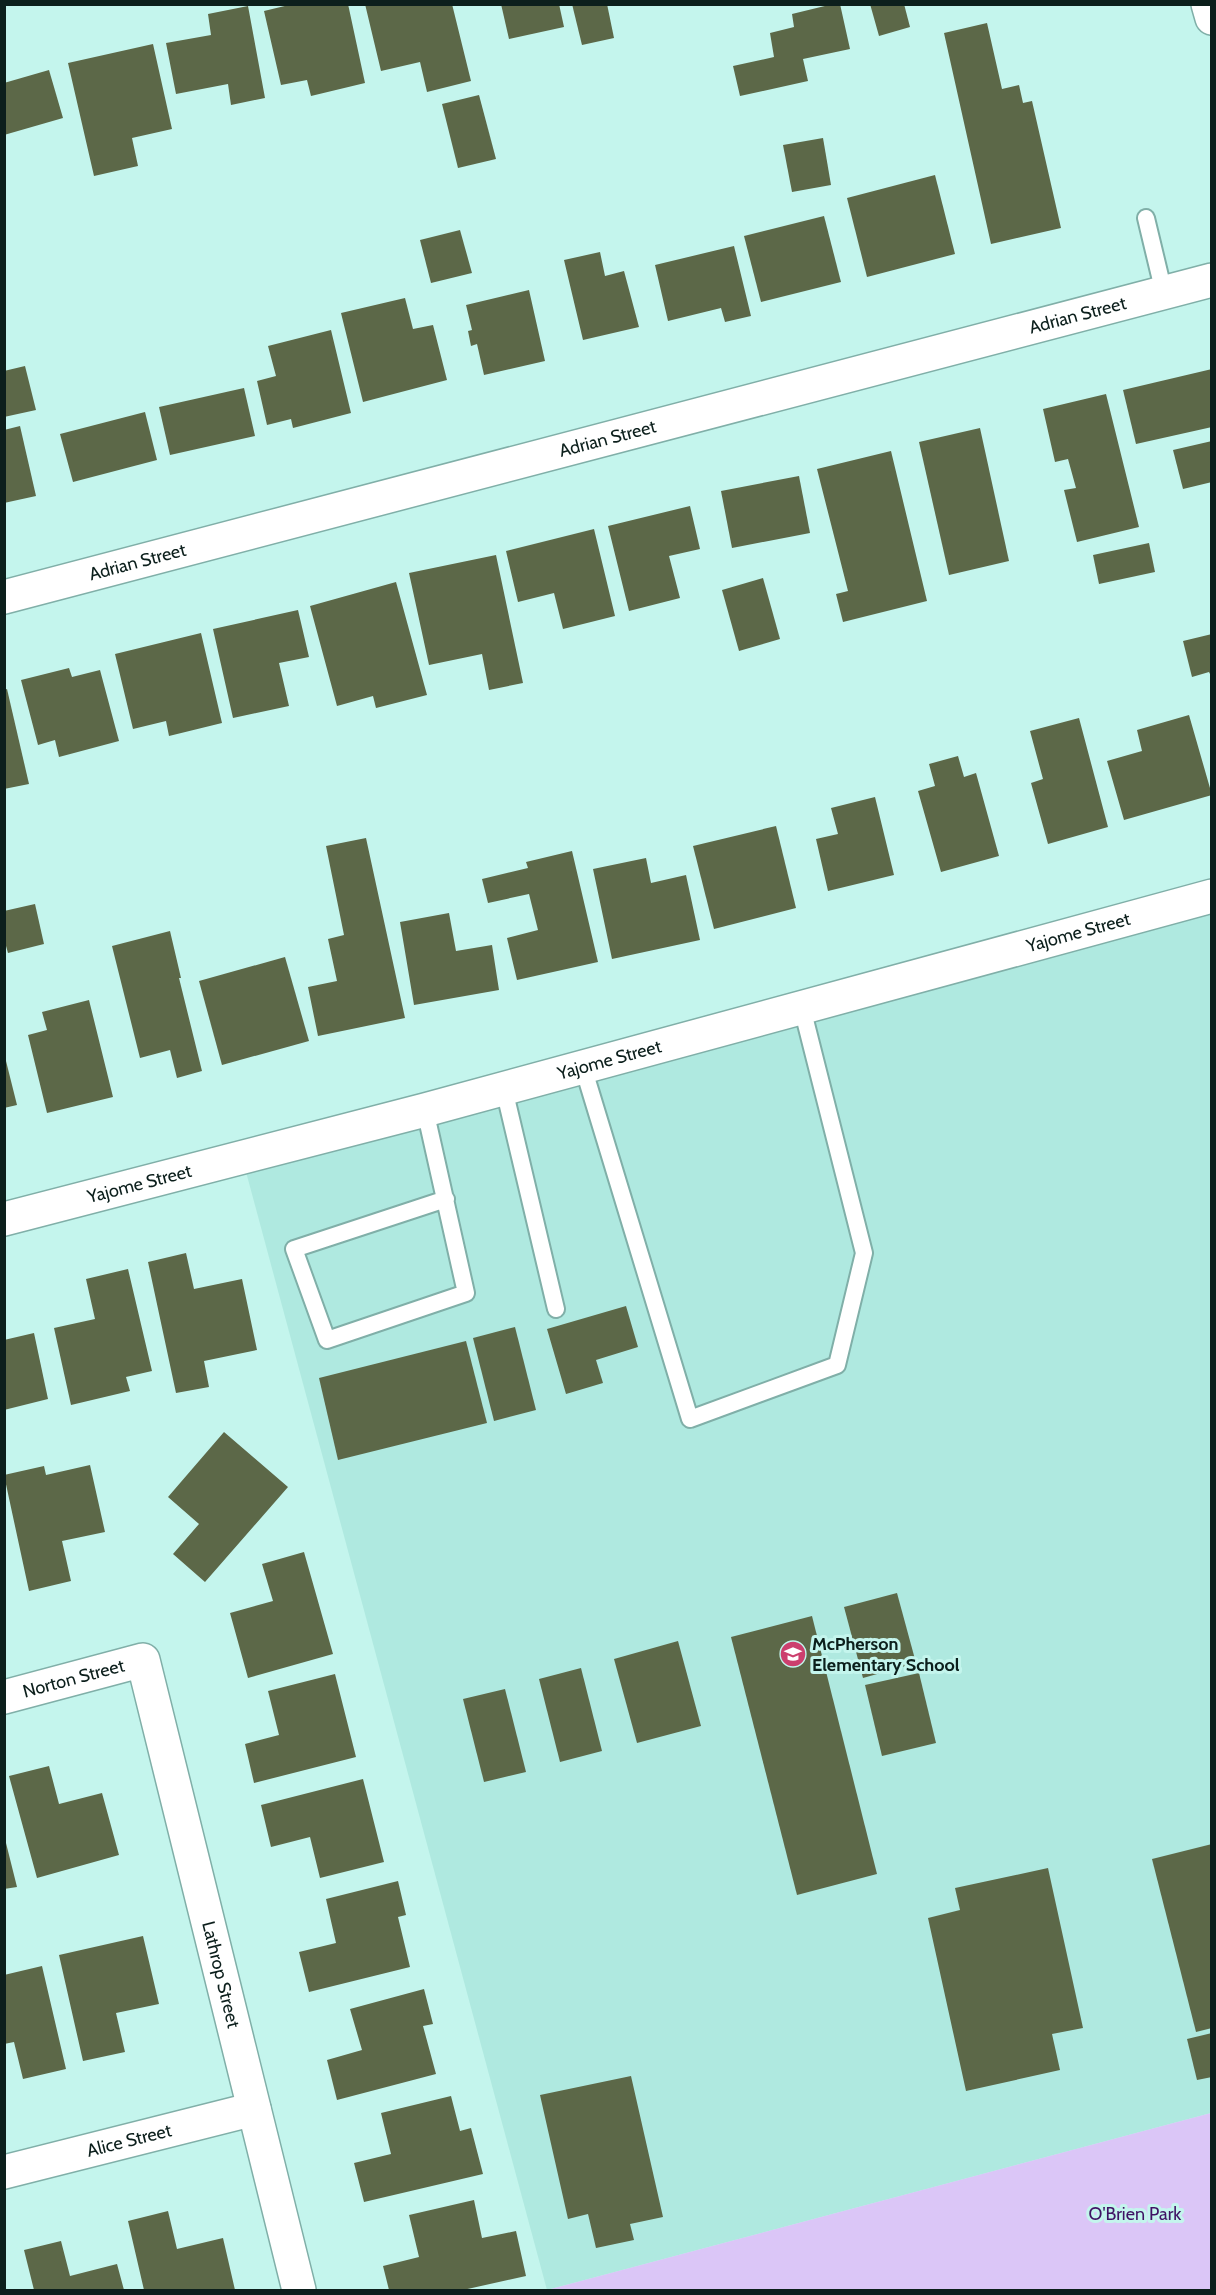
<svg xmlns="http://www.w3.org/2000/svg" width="1216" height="2295" viewBox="0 0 1216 2295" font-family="Cabin,sans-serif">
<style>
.built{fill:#afe9e0}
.green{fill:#dbc6f7}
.building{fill:#5c6848}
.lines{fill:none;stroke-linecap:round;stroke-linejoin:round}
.service-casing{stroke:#80afa8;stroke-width:20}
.minor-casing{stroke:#80afa8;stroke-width:36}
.tertiary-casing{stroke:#80afa8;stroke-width:36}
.service{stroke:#fff;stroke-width:16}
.minor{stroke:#fff;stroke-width:33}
.tertiary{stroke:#fff;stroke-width:33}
.labels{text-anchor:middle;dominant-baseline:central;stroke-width:6;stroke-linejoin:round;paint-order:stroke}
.street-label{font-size:18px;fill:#0c1f1c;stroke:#c4f5ed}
.poi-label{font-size:18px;font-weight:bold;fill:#0c1f1c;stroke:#c4f5ed;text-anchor:start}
.park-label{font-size:18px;fill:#3f1264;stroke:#c4f5ed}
</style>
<rect width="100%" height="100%" fill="#c4f5ed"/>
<polygon class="built" points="1211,896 1211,2113 547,2290 242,1157"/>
<polygon class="green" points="1211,2113 1211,2290 547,2290"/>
<g class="building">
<polygon points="293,4 348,4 365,83 311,96 307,80 281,85 264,11"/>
<polygon points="365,4 452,4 471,81 427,92 420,62 381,71"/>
<polygon points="501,4 559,4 564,27 509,39"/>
<polygon points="572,4 607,4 614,38 582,45"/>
<polygon points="833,4 840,4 850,49 803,59 808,81 740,96 733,66 774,57 770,33 794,27 792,14"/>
<polygon points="870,4 904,4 910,27 879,36"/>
<polygon points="248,6 265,98 231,105 228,84 176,94 166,43 211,35 208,14"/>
<polygon points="987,23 1002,89 1019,85 1023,103 1032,101 1061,228 991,244 944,33"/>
<polygon points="153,44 172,129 132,138 138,166 94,176 68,63"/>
<polygon points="49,70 63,118 4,135 4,83"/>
<polygon points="479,95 496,159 458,168 442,104"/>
<polygon points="823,138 831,185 792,192 783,145"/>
<polygon points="935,175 955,254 867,277 847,198"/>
<polygon points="824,216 841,282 761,302 744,236"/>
<polygon points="460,230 472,273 431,283 420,240"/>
<polygon points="734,246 751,316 725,322 721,308 668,321 655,265"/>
<polygon points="600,252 605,276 624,271 639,327 583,340 564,260"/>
<polygon points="529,290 545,361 484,375 477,344 471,346 468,331 472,330 466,305"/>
<polygon points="405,298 413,329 433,325 447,380 363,402 341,313"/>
<polygon points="331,330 351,413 293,428 291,419 267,425 257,381 276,376 268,346"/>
<polygon points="25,366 36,410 4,417 4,371"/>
<polygon points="1212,369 1212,427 1136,444 1123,390"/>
<polygon points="244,388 255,436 170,455 159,407"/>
<polygon points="1106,394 1139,527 1077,542 1064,490 1076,488 1068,459 1055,462 1043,409"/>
<polygon points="145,412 157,460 73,482 60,434"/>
<polygon points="20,426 36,496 4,503 4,430"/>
<polygon points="980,428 1009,561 949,575 919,442"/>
<polygon points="1212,441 1212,482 1183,489 1173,450"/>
<polygon points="891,451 927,601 843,622 836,594 848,591 817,469"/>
<polygon points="799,476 810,533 732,548 721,491"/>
<polygon points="690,506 700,549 669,556 680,598 629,611 608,526"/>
<polygon points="594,529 615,616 563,629 554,593 518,602 506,551"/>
<polygon points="1149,543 1155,572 1099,584 1093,555"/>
<polygon points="496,555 523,683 489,690 482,654 429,665 409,573"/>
<polygon points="763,578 780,639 739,651 722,590"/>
<polygon points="396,582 427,695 376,708 373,696 337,706 310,606"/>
<polygon points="298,610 309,657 279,663 289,706 233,718 213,629"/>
<polygon points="201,633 222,723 169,736 166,721 133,729 115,654"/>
<polygon points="1212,634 1212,678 1209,672 1192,677 1183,641"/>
<polygon points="69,668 72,677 100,670 119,741 59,757 55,740 38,745 21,680"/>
<polygon points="7,689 29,784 4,789 4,690"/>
<polygon points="1189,715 1212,795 1124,820 1107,761 1142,751 1137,730"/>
<polygon points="1079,718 1108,827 1048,844 1031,783 1043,779 1030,731"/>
<polygon points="958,756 964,777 976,773 999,856 941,872 918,791 935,786 929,764"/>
<polygon points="875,797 894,875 828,891 816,839 838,834 831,808"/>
<polygon points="776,826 796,908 714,929 693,846"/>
<polygon points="366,838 405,1018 318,1036 308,987 337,981 328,939 344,935 326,846"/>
<polygon points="572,851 598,962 517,980 507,938 538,930 529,894 488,903 482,879 528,868 526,862"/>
<polygon points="646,858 651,883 686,875 700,940 612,959 593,869"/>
<polygon points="35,904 44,944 8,953 4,939 4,911"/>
<polygon points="449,913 456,951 492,945 499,990 414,1005 400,922"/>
<polygon points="170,931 181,978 179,978 202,1071 177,1078 170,1050 140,1058 112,946"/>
<polygon points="285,957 309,1041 222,1065 199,981"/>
<polygon points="89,1000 113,1097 47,1113 28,1035 47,1030 42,1012"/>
<polygon points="4,1053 17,1105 4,1108"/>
<polygon points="186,1253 194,1289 242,1279 257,1350 204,1361 209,1387 176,1393 148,1262"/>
<polygon points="128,1269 152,1371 126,1377 130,1391 71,1405 54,1328 95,1319 86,1279"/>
<polygon points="626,1306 638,1347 596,1360 603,1383 566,1394 547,1329"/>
<polygon points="515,1327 536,1410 494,1421 473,1338"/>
<polygon points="34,1333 48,1399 4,1410 4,1340"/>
<polygon points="466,1341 487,1423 338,1460 319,1378"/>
<polygon points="224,1432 288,1487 205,1582 173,1554 199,1524 168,1497"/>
<polygon points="90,1465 105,1532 62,1541 71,1581 29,1591 4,1475 44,1466 46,1475"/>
<polygon points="304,1552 333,1654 248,1678 230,1613 273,1601 262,1564"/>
<polygon points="897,1593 916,1663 863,1678 844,1607"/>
<polygon points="812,1616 877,1874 797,1895 731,1637"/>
<polygon points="678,1641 701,1726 637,1743 614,1659"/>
<polygon points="581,1668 602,1751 560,1762 539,1679"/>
<polygon points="919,1673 936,1743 882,1756 865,1685"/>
<polygon points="335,1674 356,1757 254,1783 245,1744 279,1735 268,1691"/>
<polygon points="505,1689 526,1772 484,1782 463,1699"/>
<polygon points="49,1766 59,1804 102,1793 119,1855 37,1878 9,1776"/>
<polygon points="363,1779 384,1862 320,1878 310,1837 271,1847 261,1805"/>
<polygon points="4,1835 17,1887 4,1889"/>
<polygon points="1212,1844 1212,2028 1196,2032 1152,1859"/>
<polygon points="1048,1868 1083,2028 1052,2034 1060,2070 966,2091 928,1918 960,1910 955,1888"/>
<polygon points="398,1881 406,1915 398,1917 410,1967 309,1992 299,1952 336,1943 326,1899"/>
<polygon points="143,1936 159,2004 116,2013 125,2052 83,2061 59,1955"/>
<polygon points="42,1966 66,2069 23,2079 14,2042 4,2044 4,1975"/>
<polygon points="424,1989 433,2024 423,2026 436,2074 337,2100 327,2060 362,2050 350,2009"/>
<polygon points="1212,2033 1212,2077 1197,2080 1187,2039"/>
<polygon points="631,2076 663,2217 630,2224 634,2240 596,2248 588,2214 568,2219 540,2095"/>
<polygon points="451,2096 460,2131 471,2128 483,2174 364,2202 354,2163 391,2154 381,2113"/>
<polygon points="474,2200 482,2238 516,2231 526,2276 463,2290 389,2290 383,2266 419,2257 409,2215"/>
<polygon points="168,2211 177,2249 223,2238 235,2290 144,2290 128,2221"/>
<polygon points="61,2241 70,2276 117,2264 124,2290 34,2290 24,2250"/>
</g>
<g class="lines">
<defs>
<g id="service">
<polyline points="1146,218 1164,293"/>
<polyline points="583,1067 690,1419 837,1365 864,1253 802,1008"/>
<polyline points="504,1089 556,1309"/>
<polyline points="425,1110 466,1293 327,1340 294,1249 446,1199"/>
</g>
<g id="minor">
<path id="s1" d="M4,597L1212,280"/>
<path id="s2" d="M4,1219L425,1110L1212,896"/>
<path id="s3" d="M4,1697L143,1660L299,2290"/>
<path id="s4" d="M4,2172L254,2109"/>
</g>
<polyline id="tertiary" points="1208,4 1212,18"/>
</defs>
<use href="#service" class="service-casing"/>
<use href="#minor" class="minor-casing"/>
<use href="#tertiary" class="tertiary-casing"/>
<use href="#service" class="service"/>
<use href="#minor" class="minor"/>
<use href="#tertiary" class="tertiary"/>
</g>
<defs>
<symbol id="school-disc" viewBox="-11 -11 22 22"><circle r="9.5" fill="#cc3f6e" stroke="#c4f5ed"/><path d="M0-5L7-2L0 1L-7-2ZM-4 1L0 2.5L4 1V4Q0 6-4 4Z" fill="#fff"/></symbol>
</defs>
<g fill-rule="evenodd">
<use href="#school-disc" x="778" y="1639" width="30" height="30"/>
</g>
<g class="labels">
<g class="street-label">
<text stroke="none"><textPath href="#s1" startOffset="1110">Adrian Street</textPath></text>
<text stroke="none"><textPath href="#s1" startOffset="624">Adrian Street</textPath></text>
<text stroke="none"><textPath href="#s1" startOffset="138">Adrian Street</textPath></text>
<text stroke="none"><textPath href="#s2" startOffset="1112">Yajome Street</textPath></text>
<text stroke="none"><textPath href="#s2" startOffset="626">Yajome Street</textPath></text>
<text stroke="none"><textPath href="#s2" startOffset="140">Yajome Street</textPath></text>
<text stroke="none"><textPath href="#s3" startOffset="72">Norton Street</textPath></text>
<text stroke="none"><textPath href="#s3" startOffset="468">Lathrop Street</textPath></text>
<text stroke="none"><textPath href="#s4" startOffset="129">Alice Street</textPath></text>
</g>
<g class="poi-label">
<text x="812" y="1644">McPherson<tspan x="812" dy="21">Elementary School</tspan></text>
</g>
<g class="park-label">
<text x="1135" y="2214">O'Brien Park</text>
</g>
</g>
<rect width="1216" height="2295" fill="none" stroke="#0c1f1c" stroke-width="12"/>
</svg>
